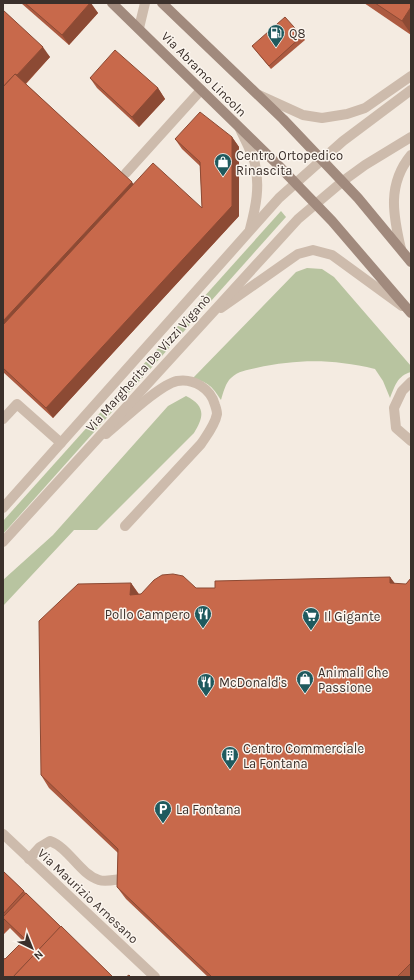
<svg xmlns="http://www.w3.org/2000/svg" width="414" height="980" viewBox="0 0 414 980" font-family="Karla,sans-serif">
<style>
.green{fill:#b8c4a0}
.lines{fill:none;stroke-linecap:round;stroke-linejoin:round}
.lane{stroke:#cdbbac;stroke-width:10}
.street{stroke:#cdbbac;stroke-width:10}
.secondary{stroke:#a18a7d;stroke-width:10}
.wall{fill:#ac5a40}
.shaded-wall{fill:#8c4a34}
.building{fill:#c8694b;stroke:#8c4a34}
.labels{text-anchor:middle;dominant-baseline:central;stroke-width:3;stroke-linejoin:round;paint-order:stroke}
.poi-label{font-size:13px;fill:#3b302b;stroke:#fbf5ee;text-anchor:start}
.street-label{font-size:13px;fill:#3b302b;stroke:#fbf5ee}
</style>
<rect width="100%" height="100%" fill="#f4ebe1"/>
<g class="green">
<polygon points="281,211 286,217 3,534 3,521"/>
<path d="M307,268L322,269L334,277L411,366V372C397,376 395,386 390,398L383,381L375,369C332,359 299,359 256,368C247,370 238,371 231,378C226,382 223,393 221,400C212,386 209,383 193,378L296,272Z"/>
<path d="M186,396C206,406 204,417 194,433L97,530H74L3,606V580L53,535L168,406Z"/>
</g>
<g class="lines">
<g class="lane">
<polyline points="126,173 201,90"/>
<polyline points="411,382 402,391 394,408 396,428 411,441"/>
<polyline points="3,419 17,404 61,443"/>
<path d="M106,434C122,421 159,385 177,381C194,378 211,389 215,405C216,408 217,411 217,414C215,425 207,435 201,444L125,526"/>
<path d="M29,859L40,847L50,841C69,848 80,874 99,880C105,882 114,880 121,879"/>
</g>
<g class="street">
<polyline points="139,28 145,3"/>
<polyline points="259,95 303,115 322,118 347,114 365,108 411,76"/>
<path d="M240,129C245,140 252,152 255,164C260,187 256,206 250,229"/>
<path d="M401,249C393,215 387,184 411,155"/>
<polyline points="221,308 298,254 313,250 332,255 402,306"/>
<polyline points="3,508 279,198 343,141 411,90"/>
<polyline points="3,542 298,219 343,181 365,165 411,137"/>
<polyline points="3,834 155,977"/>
</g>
<g class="secondary">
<polyline points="112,3 277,164 332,221 411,313"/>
<polyline points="162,3 283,119 358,198 411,262"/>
</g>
</g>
<g class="wall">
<polygon points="21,3 90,3 98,13 69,45"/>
<polygon points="364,3 411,3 411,35"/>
<polygon points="3,10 50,57 26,84 133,184 202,208 200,166 182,149 175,139 232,137 239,147 239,216 53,418 3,372"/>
<polygon points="302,36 305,40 271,69 252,46"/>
<polygon points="90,78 158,88 165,99 139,127 97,88"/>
<polygon points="390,577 395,584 406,584 411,578 411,977 208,977 126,899 117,887 118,853 49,788 41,775 131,583 139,594 196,588 215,588"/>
<polygon points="3,871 26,893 113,977 5,959 23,941 10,928 3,935"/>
</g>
<g class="shaded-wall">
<polygon points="90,3 91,3 98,13 69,45 62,35"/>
<polygon points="411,7 411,34 402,21"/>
<polygon points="43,47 50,57 3,108 3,91"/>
<polygon points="158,88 165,99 139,127 132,117"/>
<polygon points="232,137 239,147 239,216 53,418 46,408 232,206"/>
<polygon points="132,182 141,194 3,343 3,321"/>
<polygon points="390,577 399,589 390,583"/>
<polygon points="131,583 139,595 130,595"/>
</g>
<g class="building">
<polygon points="25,3 90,3 62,35"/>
<polygon points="375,3 411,3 411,7 402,21"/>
<polygon points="3,10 43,47 17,75 15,74 3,87"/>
<polygon points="285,17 302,36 269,66 252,46"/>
<polygon points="115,50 158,88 132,117 90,78"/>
<polygon points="15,74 132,182 3,321 3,87"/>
<polygon points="200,112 232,137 232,206 46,408 3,368 3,325 153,163 202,208 200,162 175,139"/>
<polygon points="173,574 183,576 196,588 215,588 215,581 390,577 390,583 406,584 411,578 411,963 397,977 212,977 117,887 118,849 41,775 39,621 78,584 131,583 130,595 141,594 154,580 162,575"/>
<polygon points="3,871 24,891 3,914"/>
<polygon points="26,893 61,927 13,977 3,977 3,958 5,959 25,939 3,918 3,917"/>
<polygon points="61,926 113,977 13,977"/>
<polygon points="129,975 131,977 126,977"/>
</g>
<defs>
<symbol id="fuel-pin" viewBox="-11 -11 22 30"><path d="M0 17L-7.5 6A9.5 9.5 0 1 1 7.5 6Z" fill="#1f5a5e" stroke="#fbf5ee"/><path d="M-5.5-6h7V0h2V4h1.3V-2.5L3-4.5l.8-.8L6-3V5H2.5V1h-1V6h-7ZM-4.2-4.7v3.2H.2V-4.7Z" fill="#fff"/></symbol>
<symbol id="shop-pin" viewBox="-11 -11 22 30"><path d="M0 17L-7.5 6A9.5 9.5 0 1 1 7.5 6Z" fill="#1f5a5e" stroke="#fbf5ee"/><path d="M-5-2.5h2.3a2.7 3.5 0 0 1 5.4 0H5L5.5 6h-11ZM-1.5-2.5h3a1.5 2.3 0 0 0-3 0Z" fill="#fff"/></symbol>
<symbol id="restaurant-pin" viewBox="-11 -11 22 30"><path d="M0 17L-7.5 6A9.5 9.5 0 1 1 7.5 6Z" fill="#1f5a5e" stroke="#fbf5ee"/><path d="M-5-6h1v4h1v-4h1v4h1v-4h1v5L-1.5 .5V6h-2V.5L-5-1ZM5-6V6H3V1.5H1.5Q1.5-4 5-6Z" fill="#fff"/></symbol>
<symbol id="supermarket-pin" viewBox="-11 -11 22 30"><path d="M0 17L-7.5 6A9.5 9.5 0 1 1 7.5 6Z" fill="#1f5a5e" stroke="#fbf5ee"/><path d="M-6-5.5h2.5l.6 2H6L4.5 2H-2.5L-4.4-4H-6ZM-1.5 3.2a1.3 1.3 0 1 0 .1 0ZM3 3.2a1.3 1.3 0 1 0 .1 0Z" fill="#fff"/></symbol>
<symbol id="building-pin" viewBox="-11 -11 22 30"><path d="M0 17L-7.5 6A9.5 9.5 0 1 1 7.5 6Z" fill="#1f5a5e" stroke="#fbf5ee"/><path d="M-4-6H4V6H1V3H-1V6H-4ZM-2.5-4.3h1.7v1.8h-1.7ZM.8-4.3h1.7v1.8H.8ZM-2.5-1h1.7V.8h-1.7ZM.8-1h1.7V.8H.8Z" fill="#fff"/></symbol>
<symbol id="parking-pin" viewBox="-11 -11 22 30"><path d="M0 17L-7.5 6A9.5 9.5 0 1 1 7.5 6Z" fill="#1f5a5e" stroke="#fbf5ee"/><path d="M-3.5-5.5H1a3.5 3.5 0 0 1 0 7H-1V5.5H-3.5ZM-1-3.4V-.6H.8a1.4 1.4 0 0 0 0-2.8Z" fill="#fff"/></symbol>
</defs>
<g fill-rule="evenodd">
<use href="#fuel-pin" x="266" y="23" width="20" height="27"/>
<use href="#shop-pin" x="213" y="152" width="20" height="27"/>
<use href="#restaurant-pin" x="193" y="604" width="20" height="27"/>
<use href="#supermarket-pin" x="301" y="606" width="20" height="27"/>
<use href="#shop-pin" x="295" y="669" width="20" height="27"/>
<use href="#restaurant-pin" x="196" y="672" width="20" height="27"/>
<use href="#building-pin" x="220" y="745" width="20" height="27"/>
<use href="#parking-pin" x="153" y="799" width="20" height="27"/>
</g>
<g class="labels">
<g class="poi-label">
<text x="289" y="33">Q8</text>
<text x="236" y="155">Centro Ortopedico<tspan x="236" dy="15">Rinascita</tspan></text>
<text x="190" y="614" text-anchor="end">Pollo Campero</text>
<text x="324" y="616">Il Gigante</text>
<text x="318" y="672">Animali che<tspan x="318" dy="15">Passione</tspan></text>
<text x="219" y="682">McDonald's</text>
<text x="243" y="748">Centro Commerciale<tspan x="243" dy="15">La Fontana</tspan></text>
<text x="176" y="809">La Fontana</text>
</g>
<g class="street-label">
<text transform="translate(204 74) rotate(45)">Via Abramo Lincoln</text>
<text transform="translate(148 363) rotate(-48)">Via Margherita De Vizzi Viganò</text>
<text transform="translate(88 896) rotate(43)">Via Maurizio Arnesano</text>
</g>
</g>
<rect width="414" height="980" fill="none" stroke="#3b302b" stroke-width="8"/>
<g transform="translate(32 948) rotate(137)" stroke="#fbf5ee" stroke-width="3" paint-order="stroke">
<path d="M0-3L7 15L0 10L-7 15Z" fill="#3b302b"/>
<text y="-6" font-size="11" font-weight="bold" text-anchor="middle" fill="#3b302b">N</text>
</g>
</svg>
